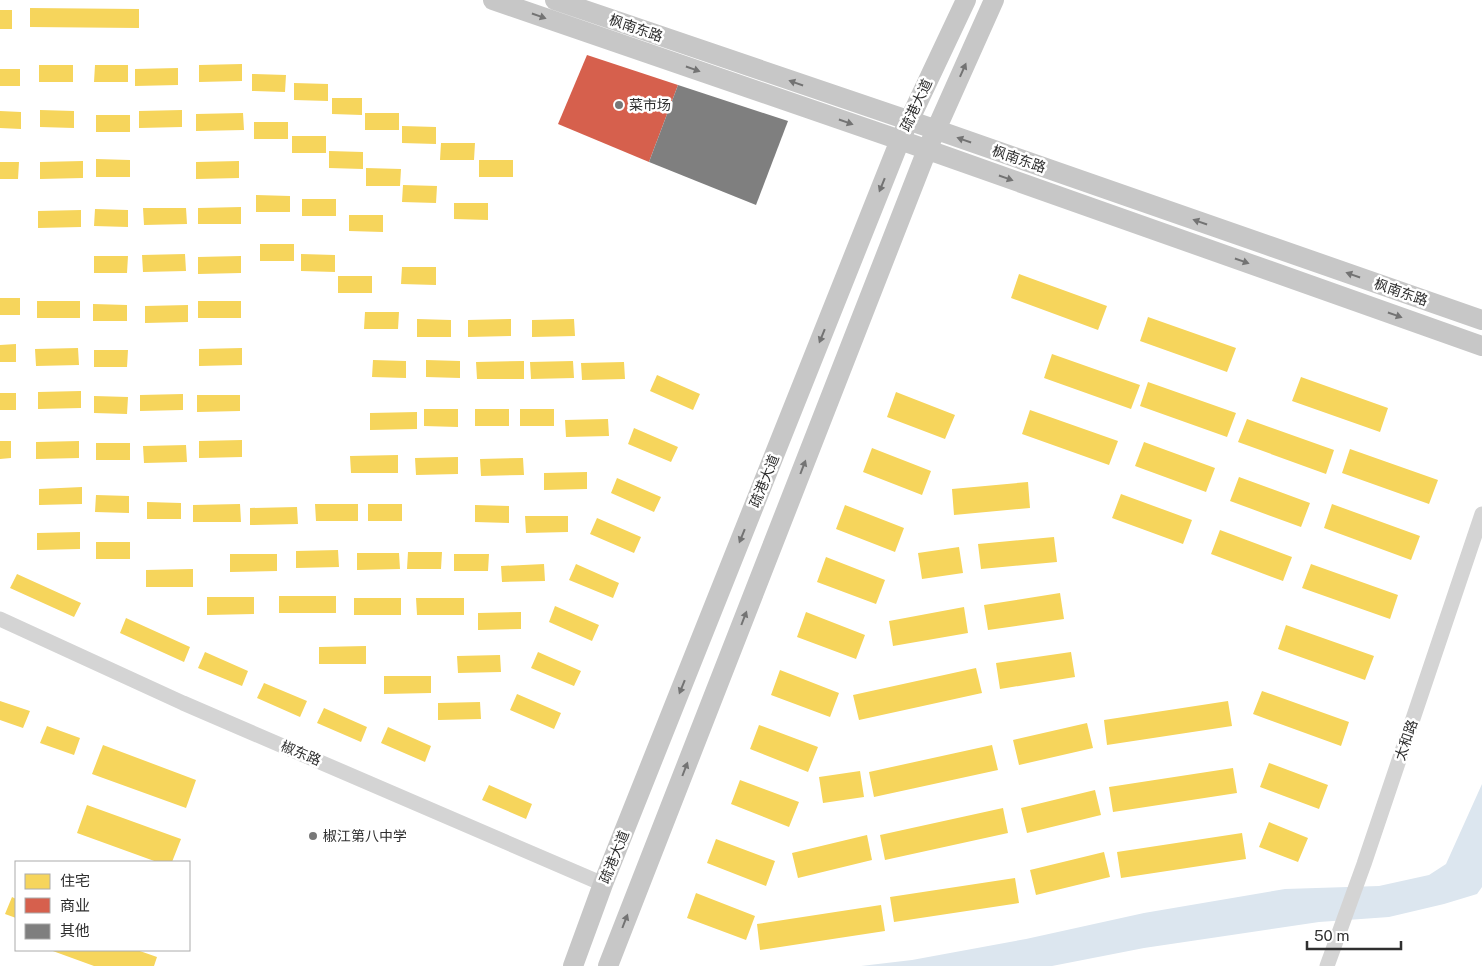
<svg xmlns="http://www.w3.org/2000/svg" width="1482" height="966" font-family="'Public Sans','Noto Sans SC',sans-serif">
  <style>
    .water { fill: #dce6ef }
    .homes { fill: #f6d55c }
    .shops { fill: #d6604d }
    .building { fill: #7f7f7f }
    .lines { fill: none; stroke-linecap: round; stroke-linejoin: round }
    .minor { stroke: #d4d4d4; stroke-width: 15 }
    .major { stroke: #c7c7c7; stroke-width: 20 }
    .oneway { fill: #737373 }
    .poi-dot { fill: #787878; stroke: #fff; stroke-width: 2 }
    .labels { text-anchor: middle; stroke-width: 5; stroke-linejoin: round; paint-order: stroke }
    .street-label { font-size: 14px; fill: #2f2f2f; stroke: #fff }
    .poi-label { font-size: 14px; fill: #2f2f2f; stroke: #fff; text-anchor: start }
  </style>
  <rect width="100%" height="100%" fill="#fff"/>
  <!-- water -->
  <path class="water" d="M1482,784V887L1477,894L1444,904L1389,917L1319,922L1144,948L1052,966H861L912,960L1026,939L1144,913L1285,889L1379,886L1429,875L1446,864Z"/>
  <!-- homes -->
  <path class="homes" d="M30,8L139,9V28L30,27Z
    M0,10H12V29H0Z
    M242,64V81L199,82V65Z
    M39,65H73V82H39Z
    M95,65H128V82H94Z
    M178,68V85L135,86V69Z
    M0,69H20V86H0Z
    M252,74L286,75L285,92L252,91Z
    M294,83L328,84V101L294,100Z
    M332,98H362V115L332,114Z
    M40,110L74,111V128L40,127Z
    M182,110V127L139,128V111Z
    M0,111L21,112V129L0,128Z
    M243,113L244,130L196,131V114Z
    M365,113H399V130H365Z
    M96,115H130V132H96Z
    M254,122H288V139H254Z
    M402,126L436,127V144L402,143Z
    M292,136H326V153H292Z
    M441,143H475L474,160H440Z
    M329,151L363,152V169L329,168Z
    M96,159L130,160V177H96Z
    M479,160H513V177H479Z
    M83,161V178L40,179V162Z
    M239,161V178L196,179V162Z
    M0,162H19L18,179H0Z
    M366,168L401,169L400,186H366Z
    M403,185L437,186L436,203L402,202Z
    M256,195L290,196V212H256Z
    M302,199H336V216H302Z
    M454,203H488V220L454,219Z
    M241,207V224H198V208Z
    M143,208H186L187,224L144,225Z
    M95,209L128,210V227L94,226Z
    M81,210V227L38,228V211Z
    M349,215H383V232L349,231Z
    M260,244H294V261H260Z
    M185,254L186,271L143,272L142,255Z
    M301,254L335,255V272L301,271Z
    M94,256H128L127,273H94Z
    M241,256V273L198,274V257Z
    M402,267H436V285L401,284Z
    M1019,274L1107,306L1098,330L1011,298Z
    M338,276H372V293H338Z
    M0,298H20V315H0Z
    M37,301H80V318H37Z
    M198,301H241V318H198Z
    M93,304L127,305V321H93Z
    M188,305V322L145,323V306Z
    M365,312H399L398,329H364Z
    M1148,317L1236,348L1227,372L1140,341Z
    M417,319L451,320V337H417Z
    M511,319V336L468,337V320Z
    M574,319L575,336L532,337V320Z
    M16,344V362H0V345Z
    M78,348L79,365L36,366L35,349Z
    M242,348V365L199,366V349Z
    M94,350H128L127,367H94Z
    M1052,354L1140,385L1131,409L1044,378Z
    M373,360L406,361V378L372,377Z
    M426,360L460,361V378L426,377Z
    M524,361V379H477L476,362Z
    M573,361L574,378L531,379L530,362Z
    M624,362L625,379L582,380L581,363Z
    M657,375L700,394L693,410L650,391Z
    M1301,377L1388,408L1380,432L1292,401Z
    M1148,382L1236,413L1227,437L1140,406Z
    M81,391V408L38,409V392Z
    M896,392L955,415L945,439L887,417Z
    M0,393H16V410H0Z
    M183,394V410L140,411V395Z
    M197,395H240V411L197,412Z
    M94,396L128,397L127,414L94,413Z
    M424,409H458V427L424,426Z
    M475,409H509V426H475Z
    M520,409H554V426H520Z
    M1030,410L1118,441L1109,465L1022,434Z
    M417,412V429L370,430V413Z
    M608,419L609,436L566,437L565,420Z
    M1247,419L1334,450L1326,474L1238,442Z
    M634,428L678,447L671,462L628,444Z
    M242,440V457L199,458V441Z
    M0,441H11V458L0,459Z
    M79,441V458L36,459V442Z
    M1144,442L1215,468L1206,492L1135,466Z
    M96,443H130V460H96Z
    M186,445L187,462L144,463L143,446Z
    M872,448L931,471L922,495L863,472Z
    M1350,449L1438,480L1429,504L1342,473Z
    M398,455V473H351L350,456Z
    M458,457V474L416,475L415,458Z
    M523,458L524,475L481,476L480,459Z
    M587,472V489L544,490V473Z
    M1239,477L1310,503L1301,527L1230,501Z
    M617,478L661,497L654,512L611,493Z
    M1028,482L1030,508L954,515L952,489Z
    M82,487V504L39,505V489Z
    M1121,494L1192,520L1183,544L1112,518Z
    M96,495L129,496V513L95,512Z
    M147,502L181,503V519H147Z
    M240,504L241,522H193V505Z
    M315,504H358V521H316Z
    M368,504H402V521H368Z
    M1332,504L1420,536L1411,560L1324,528Z
    M475,505L509,506V523L475,522Z
    M845,505L904,528L895,552L836,529Z
    M297,507L298,524L250,525V508Z
    M525,516H568V532L526,533Z
    M597,518L641,537L634,553L590,534Z
    M1220,530L1292,557L1283,581L1211,554Z
    M80,532V549L37,550V533Z
    M1054,537L1057,562L981,569L978,544Z
    M96,542H130V559H96Z
    M959,547L963,573L922,579L918,553Z
    M338,550L339,567L296,568V551Z
    M408,552H442L441,569H407Z
    M357,553H399L400,569L357,570Z
    M230,554H277V571L230,572Z
    M454,554H489L488,571H454Z
    M826,557L885,580L876,604L817,582Z
    M544,564L545,581L502,582L501,566Z
    M576,564L619,583L613,598L569,580Z
    M1311,564L1398,595L1390,619L1302,588Z
    M193,569V587H146V570Z
    M17,574L81,603L74,617L10,588Z
    M1060,593L1064,619L988,630L984,605Z
    M279,596H336V613H279Z
    M207,597H254V614L207,615Z
    M354,598H401V615H354Z
    M416,598H464V615H417Z
    M555,606L599,625L592,641L549,622Z
    M964,607L968,633L893,646L889,621Z
    M521,612V629L478,630V613Z
    M806,612L865,635L856,659L797,637Z
    M126,618L190,647L184,662L120,633Z
    M1286,625L1374,656L1365,680L1278,649Z
    M366,646V664H319V647Z
    M205,652L248,671L242,686L198,668Z
    M538,652L581,671L574,686L531,668Z
    M1071,652L1075,677L1000,689L996,663Z
    M500,655L501,672L458,673L457,656Z
    M976,668L982,693L859,720L853,695Z
    M780,670L839,693L830,717L771,695Z
    M384,676H431V693L384,694Z
    M264,683L307,701L300,717L257,698Z
    M1262,691L1349,722L1341,746L1253,714Z
    M517,694L561,713L554,729L510,710Z
    M0,701L30,711L23,728L0,720Z
    M1228,701L1232,726L1107,745L1104,720Z
    M480,702L481,719L438,720V703Z
    M324,708L367,727L361,742L317,723Z
    M1087,723L1093,748L1019,765L1013,740Z
    M759,725L818,747L808,772L750,749Z
    M47,726L80,738L74,755L40,743Z
    M388,727L431,746L425,762L381,743Z
    M103,745L196,780L186,808L92,774Z
    M992,745L998,770L874,797L869,772Z
    M1269,763L1328,785L1319,809L1260,787Z
    M1233,768L1237,793L1113,812L1109,787Z
    M860,771L864,797L823,803L819,777Z
    M740,780L799,802L789,827L731,804Z
    M489,785L532,804L526,819L482,800Z
    M1095,790L1101,815L1027,833L1021,808Z
    M87,805L181,839L172,862H157L77,833Z
    M1003,808L1008,833L885,860L880,835Z
    M1269,822L1308,838L1298,862L1259,847Z
    M1242,833L1246,859L1121,878L1117,852Z
    M867,835L872,860L798,878L792,853Z
    M716,839L775,861L766,886L707,863Z
    M1104,852L1110,877L1036,895L1030,870Z
    M1015,878L1019,903L894,922L890,897Z
    M696,893L755,916L746,940L687,918Z
    M12,897L16,899V918L5,914Z
    M881,905L885,931L760,950L757,924Z
    M50,950H137L157,957L154,966H94Z"/>
  <!-- shops -->
  <path class="shops" d="M587,55L678,85L649,162L558,124Z"/>
  <!-- building -->
  <path class="building" d="M678,85L788,121L756,205L649,162Z"/>
  <g class="lines">
    <!-- minor -->
    <path class="minor" d="M0,619L183,703L603,884
      M1327,966L1364,864L1482,514"/>
    <!-- major -->
    <path class="major" d="M493,0L900,140L1482,346
      M555,0L937,130L1482,320
      M573,966L603,884L900,140L966,0
      M608,966L927,150L994,0"/>
  </g>
  <!-- one-way arrows -->
  <defs><path id="oneway-solid" d="M-6-.8H1V-3.2L6.5 0L1 3.2V.8H-6Z" transform="scale(1.25)"/></defs>
  <g class="oneway">
    <use href="#oneway-solid" transform="translate(539 16) rotate(19)"/>
    <use href="#oneway-solid" transform="translate(693 69) rotate(19)"/>
    <use href="#oneway-solid" transform="translate(963 70) rotate(-66)"/>
    <use href="#oneway-solid" transform="translate(796 83) rotate(-161)"/>
    <use href="#oneway-solid" transform="translate(846 122) rotate(19)"/>
    <use href="#oneway-solid" transform="translate(964 140) rotate(-161)"/>
    <use href="#oneway-solid" transform="translate(1006 178) rotate(19)"/>
    <use href="#oneway-solid" transform="translate(882 185) rotate(112)"/>
    <use href="#oneway-solid" transform="translate(1200 222) rotate(-161)"/>
    <use href="#oneway-solid" transform="translate(1242 261) rotate(19)"/>
    <use href="#oneway-solid" transform="translate(1353 275) rotate(-161)"/>
    <use href="#oneway-solid" transform="translate(1395 315) rotate(19)"/>
    <use href="#oneway-solid" transform="translate(822 336) rotate(112)"/>
    <use href="#oneway-solid" transform="translate(803 467) rotate(-69)"/>
    <use href="#oneway-solid" transform="translate(742 536) rotate(112)"/>
    <use href="#oneway-solid" transform="translate(744 618) rotate(-69)"/>
    <use href="#oneway-solid" transform="translate(682 687) rotate(112)"/>
    <use href="#oneway-solid" transform="translate(685 769) rotate(-69)"/>
    <use href="#oneway-solid" transform="translate(625 921) rotate(-69)"/>
  </g>
  <!-- markers -->
  <g class="poi-dot">
    <circle cx="619" cy="105" r="5"/>
    <circle cx="313" cy="836" r="5"/>
  </g>
  <g class="labels">
    <!-- street labels -->
    <g class="street-label">
      <text transform="translate(636 28) rotate(19)" y="5">枫南东路</text>
      <text transform="translate(916 105) rotate(-65)" y="5">疏港大道</text>
      <text transform="translate(1019 159) rotate(19)" y="5">枫南东路</text>
      <text transform="translate(1401 292) rotate(19)" y="5">枫南东路</text>
      <text transform="translate(764 481) rotate(-68)" y="5">疏港大道</text>
      <text transform="translate(1406 740) rotate(-71)" y="5">太和路</text>
      <text transform="translate(301 753) rotate(23)" y="5">椒东路</text>
      <text transform="translate(614 857) rotate(-68)" y="5">疏港大道</text>
    </g>
    <!-- poi labels -->
    <g class="poi-label">
      <text x="629" y="110">菜市场</text>
      <text x="323" y="841">椒江第八中学</text>
    </g>
  </g>
  <!-- legend -->
  <rect x="15" y="861" width="175" height="90" fill="#ffffff" stroke="#acacac"/>
  <rect x="25" y="874" width="25" height="15" fill="#f6d55c" stroke="#acacac"/>
  <text x="60" y="886" font-size="15" fill="#2f2f2f">住宅</text>
  <rect x="25" y="898" width="25" height="15" fill="#d6604d" stroke="#acacac"/>
  <text x="60" y="911" font-size="15" fill="#2f2f2f">商业</text>
  <rect x="25" y="924" width="25" height="15" fill="#7f7f7f" stroke="#acacac"/>
  <text x="60" y="936" font-size="15" fill="#2f2f2f">其他</text>
  <!-- scale -->
  <path d="M1307 941v8h94v-8" fill="none" stroke="#2f2f2f" stroke-width="2.5"/>
  <text x="1314" y="941" font-size="15" fill="#2f2f2f" stroke="#ffffff" stroke-width="4" paint-order="stroke">50 m</text>
</svg>
